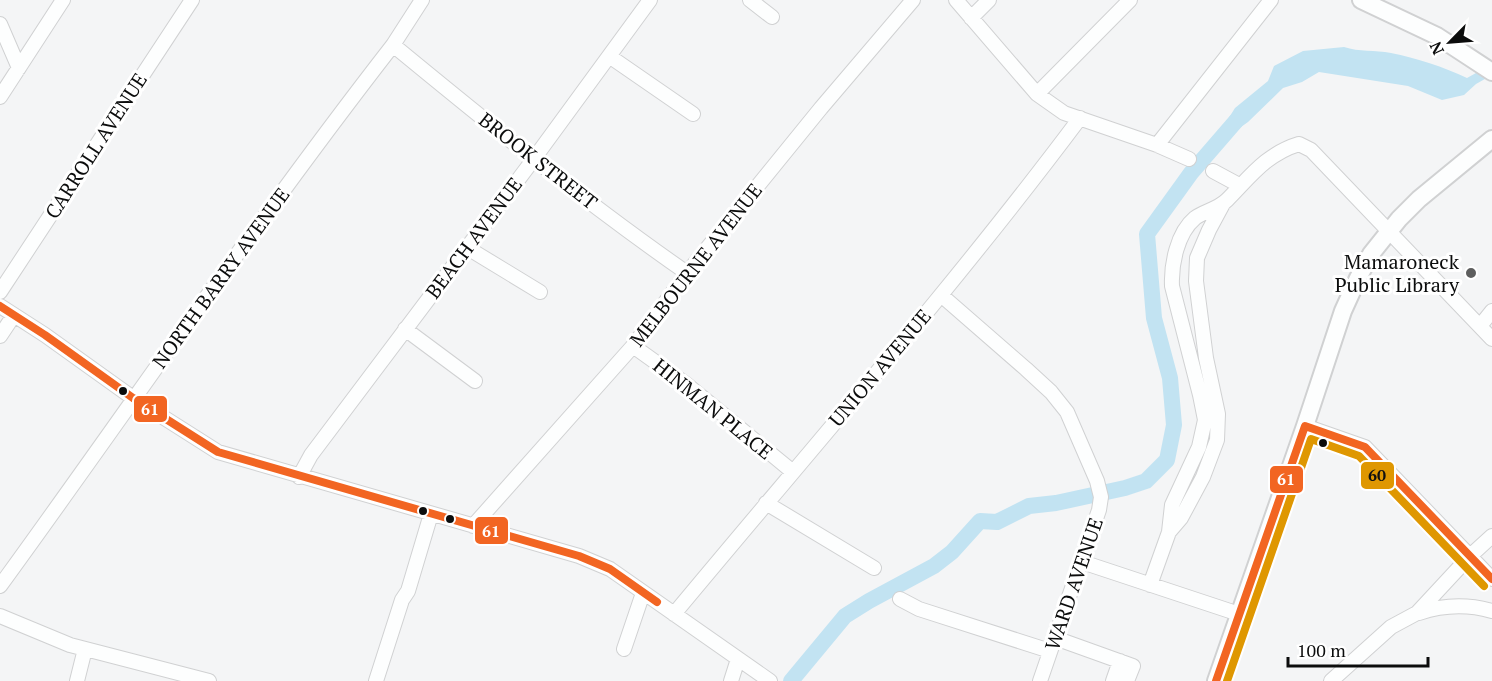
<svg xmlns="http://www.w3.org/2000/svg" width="1492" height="681" font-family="'PT Serif',serif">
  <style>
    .water { fill: #c2e3f2 }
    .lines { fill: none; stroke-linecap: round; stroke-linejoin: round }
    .river { stroke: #c2e3f2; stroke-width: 16 }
    .minor-casing { stroke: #d0d1d2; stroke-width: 16 }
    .major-casing { stroke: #d0d1d2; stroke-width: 20 }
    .minor { stroke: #fdfefe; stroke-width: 14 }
    .major { stroke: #fdfefe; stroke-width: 16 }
    .bus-1-casing { stroke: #fff; stroke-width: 12 }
    .bus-2-casing { stroke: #fff; stroke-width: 12 }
    .bus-1 { stroke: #f26522; stroke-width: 8 }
    .bus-2 { stroke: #df9701; stroke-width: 8 }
    .poi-dot { fill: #5d5e5e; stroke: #fff; stroke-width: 2 }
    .bus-dot { fill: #0b0c0c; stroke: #fff; stroke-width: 2 }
    .labels { text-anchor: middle; stroke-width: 6; stroke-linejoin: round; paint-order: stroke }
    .street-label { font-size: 20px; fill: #0b0c0c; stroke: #fff }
    .poi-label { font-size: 20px; fill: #0b0c0c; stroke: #fff; text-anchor: end }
    .line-badge { stroke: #fff; stroke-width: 2 }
    .badge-label { font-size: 16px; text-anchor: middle; font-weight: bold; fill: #fff }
    .pale-badge-label { font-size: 16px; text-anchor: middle; font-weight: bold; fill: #111 }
  </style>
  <rect width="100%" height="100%" fill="#f4f5f6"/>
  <!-- water -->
  <path class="water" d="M1344,47C1359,52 1375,50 1391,53C1416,58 1444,67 1467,78L1492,64V75L1476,84L1464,95L1442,100L1408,86L1319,72L1302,82L1283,88L1248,122L1227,137L1218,135L1235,108L1268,81L1274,66L1303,51Z"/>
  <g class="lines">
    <!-- river -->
    <path class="river" d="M791,681L845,616L869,601L934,566L952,552L980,521L997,522L1029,506L1056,503L1125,488L1146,481L1167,460L1174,425L1170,378L1154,318L1147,234L1191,173L1236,121"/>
    <!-- minor casing -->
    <g class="minor-casing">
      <path id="minor" d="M750,0L772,17
        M956,0L1037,94L1064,113L1157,145L1189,159
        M971,18L989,0
        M0,24L19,68
        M393,45C489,124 585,202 687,273
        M609,56L693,114
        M1037,94L1130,0
        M0,97L63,0
        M1157,145L1271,0
        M1213,171L1239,185
        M466,247L540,292
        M0,292L192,0
        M941,295L1026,369L1051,392L1067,412L1097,481L1101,497L1099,510L1040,681
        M0,306L45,335L133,398L218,452L579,556L610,569L770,681
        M1480,326L1492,311
        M405,329L475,381
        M0,336L14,315
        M633,346L686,384L793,472
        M1305,426L1365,447L1492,579
        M299,477L311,455L533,160L650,0
        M766,503L874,568
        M473,526L633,346L687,273L821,108L913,0
        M1169,532L1181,518L1203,477L1217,440L1218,414L1206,358L1196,281L1197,258L1209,230L1223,204
        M1082,562L1239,614
        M1150,585L1169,532L1172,505L1199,447L1205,420L1200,395L1172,286C1171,265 1177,233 1195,218C1205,211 1218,209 1227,200C1250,177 1266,154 1299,144L1311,150L1492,339
        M0,586C131,406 256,221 393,45L422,0
        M900,599L919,609L1050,651
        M1419,613C1443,605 1467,604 1492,611
        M674,614C811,449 952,289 1080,118
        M0,616L70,645L209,681
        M1055,638L1133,666L1127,681
        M624,649L643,593
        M77,681L85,649
        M376,681L402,600L408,591L431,514
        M731,681L738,659
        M1113,681L1120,661
        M1331,681L1391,627L1417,613L1469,557L1492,536"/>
    </g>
    <!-- major casing -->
    <g class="major-casing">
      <path id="major" d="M1361,0L1437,36L1492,72
        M1216,681L1305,426L1343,311L1358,278L1371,254L1399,219L1419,199L1492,139"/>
    </g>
    <!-- minor -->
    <use href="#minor" class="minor"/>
    <!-- major -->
    <use href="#major" class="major"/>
    <!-- bus-1 casing -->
    <g class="bus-1-casing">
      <path id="bus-1" d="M0,306L45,335L133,398L218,452L579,556L610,569L657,602
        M1216,681L1305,426L1365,447L1492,579"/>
    </g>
    <!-- bus-2 casing -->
    <g class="bus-2-casing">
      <path id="bus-2" d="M1227,681L1311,439L1359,456L1484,586"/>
    </g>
    <!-- bus-1 -->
    <use href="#bus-1" class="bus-1"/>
    <!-- bus-2 -->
    <use href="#bus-2" class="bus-2"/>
  </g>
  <!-- markers -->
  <circle class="poi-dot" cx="1471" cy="273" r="6"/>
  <g class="bus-dot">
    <circle cx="123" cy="391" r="5"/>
    <circle cx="1323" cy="443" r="5"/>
    <circle cx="423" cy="511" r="5"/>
    <circle cx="450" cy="519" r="5"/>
  </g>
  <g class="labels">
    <!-- street labels -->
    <g class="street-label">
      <text transform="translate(96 146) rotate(-57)" y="7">CARROLL AVENUE</text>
      <text transform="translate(538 161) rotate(38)" y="7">BROOK STREET</text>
      <text transform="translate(474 238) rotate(-53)" y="7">BEACH AVENUE</text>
      <text transform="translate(696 265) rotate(-52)" y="7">MELBOURNE AVENUE</text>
      <text transform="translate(221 278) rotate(-54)" y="7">NORTH BARRY AVENUE</text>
      <text transform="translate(880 368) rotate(-50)" y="7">UNION AVENUE</text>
      <text transform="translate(713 409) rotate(39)" y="7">HINMAN PLACE</text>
      <text transform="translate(1074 584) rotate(-71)" y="7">WARD AVENUE</text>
    </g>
    <!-- poi labels -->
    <g class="poi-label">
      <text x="1459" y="269">Mamaroneck<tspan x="1459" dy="23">Public Library</tspan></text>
    </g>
  </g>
  <g class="line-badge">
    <rect x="133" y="395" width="35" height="28" rx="6" fill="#f26522"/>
    <rect x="1360" y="461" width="35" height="29" rx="6" fill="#df9701"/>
    <rect x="1269" y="465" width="35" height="29" rx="6" fill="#f26522"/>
    <rect x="474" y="516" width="35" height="29" rx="6" fill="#f26522"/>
  </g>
  <g class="badge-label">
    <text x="150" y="415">61</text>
    <text x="1286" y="485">61</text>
    <text x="491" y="537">61</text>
  </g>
  <g class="pale-badge-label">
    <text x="1377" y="481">60</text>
  </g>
  <!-- north arrow -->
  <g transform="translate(1450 42) rotate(245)" stroke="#ffffff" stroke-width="4.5" paint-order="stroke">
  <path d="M0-4.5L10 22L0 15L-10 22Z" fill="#0b0c0c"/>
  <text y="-9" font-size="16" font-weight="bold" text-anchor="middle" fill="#0b0c0c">N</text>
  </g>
  <!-- scale -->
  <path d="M1288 657v9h140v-9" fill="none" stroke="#0b0c0c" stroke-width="3"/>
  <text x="1297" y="657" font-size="18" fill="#0b0c0c" stroke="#ffffff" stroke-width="4.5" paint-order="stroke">100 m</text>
</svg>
